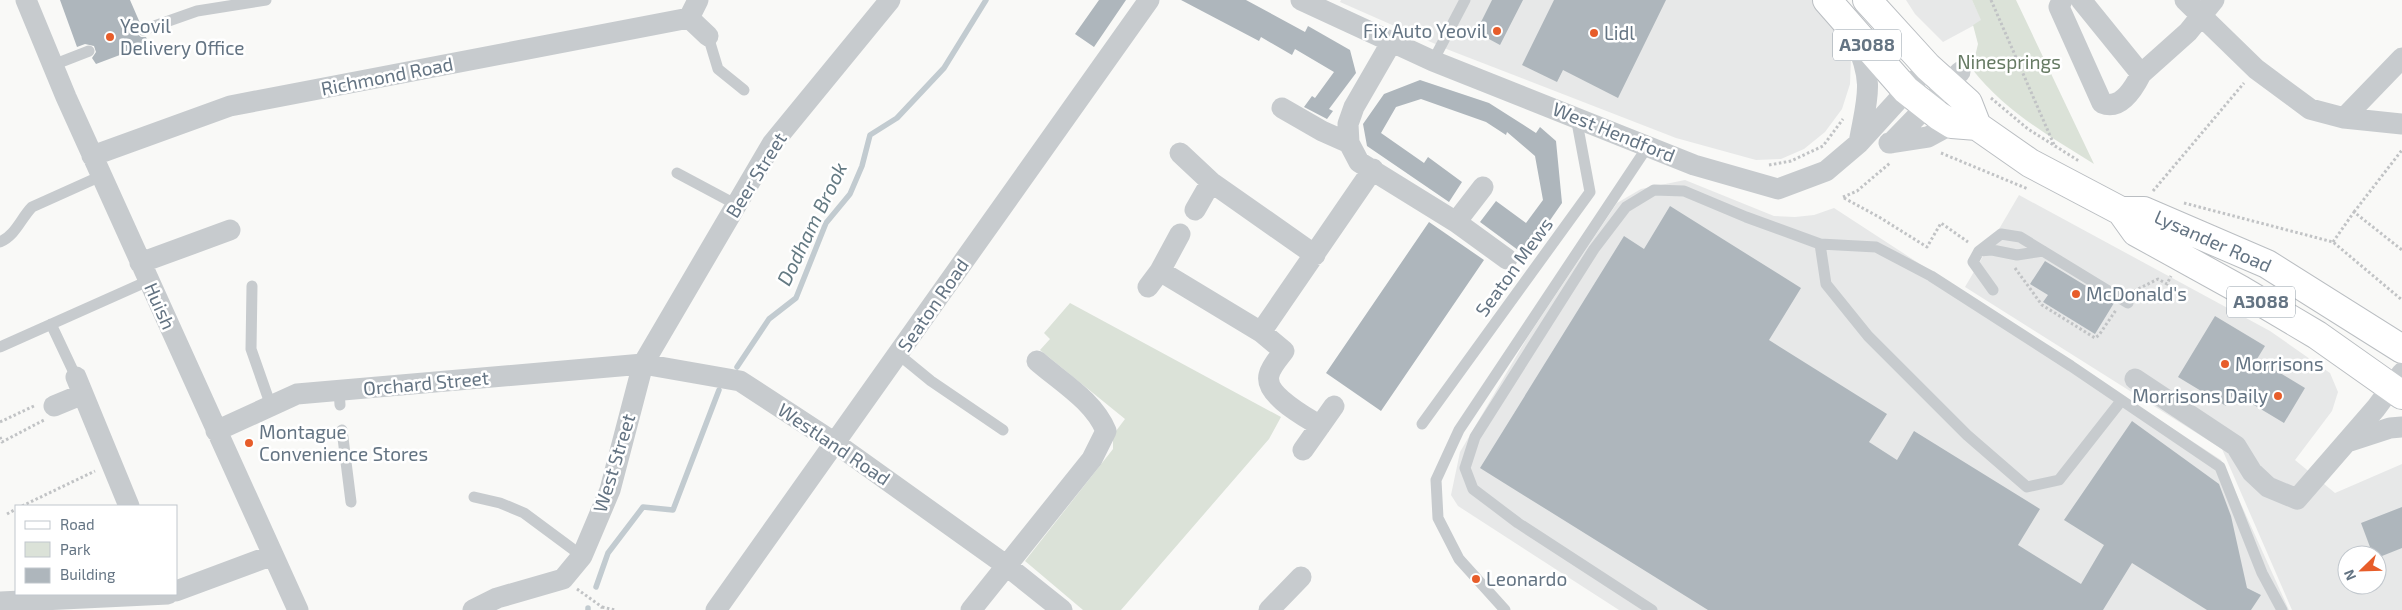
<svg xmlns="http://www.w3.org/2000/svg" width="2402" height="610" font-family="'Exo 2',sans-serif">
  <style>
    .built { fill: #e7e8e8; fill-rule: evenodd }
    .green { fill: #dbe2d8 }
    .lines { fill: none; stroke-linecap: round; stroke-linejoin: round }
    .stream { stroke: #c2cbd0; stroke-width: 5.5 }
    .building { fill: #aeb6bc }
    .primary-casing { stroke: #babec2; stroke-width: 30 }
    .path { stroke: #c1c3c5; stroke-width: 3; stroke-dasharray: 2.5 2.5; stroke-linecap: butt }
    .service { stroke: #c7cbce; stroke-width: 11 }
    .minor { stroke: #c7cbce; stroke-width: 21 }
    .primary { stroke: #fff; stroke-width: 28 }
    .poi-dot { fill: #e75d2a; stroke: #fff; stroke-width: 2 }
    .labels { text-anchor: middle; stroke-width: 5; stroke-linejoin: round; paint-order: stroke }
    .shield { fill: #fff; stroke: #929ea8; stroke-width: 1 }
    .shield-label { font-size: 18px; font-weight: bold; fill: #647483 }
    .poi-label { font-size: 19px; fill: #647483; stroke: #fff; text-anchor: start }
    .park-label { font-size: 19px; fill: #667a63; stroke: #fff }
    .street-label { font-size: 19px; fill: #647483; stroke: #fff }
    .water-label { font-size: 20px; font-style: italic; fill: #647a83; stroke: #fff }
  </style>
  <rect width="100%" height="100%" fill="#f9f9f7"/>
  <!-- built -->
  <path class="built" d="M1341,0H1814L1839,30L1851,58L1850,84L1842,109L1825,132L1804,149L1781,159L1756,160L1676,138L1449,50L1340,2Z
    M1906,0H1972L1982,21L1943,42L1915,14Z
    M1685,180L1774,216L1795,217L1814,215L1834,208L2221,460L2289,610H1619L1458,506L1451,495L1460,452L1527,338L1617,203L1641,189Z
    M2019,195L2270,331L2330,373L2338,392L2332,411L2295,460L2335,493L2402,464V610H2292L2222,449L1965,287ZM2347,555H2377V585H2347Z"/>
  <!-- green -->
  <path class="green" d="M1972,0H2016L2094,164C2049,136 2006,112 1972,69L1978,44L1973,25L1981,20Z
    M1070,303L1281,417L1269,439L1121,610H1083L1025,561L1113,449V435L1125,419L1040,350L1050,339L1044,333Z"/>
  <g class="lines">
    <!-- stream -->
    <path class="stream" d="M737,367L769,319L796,298L826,223L850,194L862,166L870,135L897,118L944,68L986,0
      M596,587L608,553L643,507L673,510L719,390
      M588,610V608"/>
  </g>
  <!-- building -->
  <path class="building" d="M60,0H130L140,23L136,28V33L141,37H146L149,44L96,64L92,58L96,52L94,46L85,44L77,47Z
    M1099,0H1126L1094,47L1075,34Z
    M1181,0H1246L1305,32L1308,26L1350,50L1356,73L1329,109L1333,111L1327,119L1304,107L1312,96L1315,98L1334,72L1295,49L1292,55L1261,37L1259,41Z
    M1492,0H1523L1500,45L1476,32Z
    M1554,0H1666L1618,98L1563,70L1557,82L1522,65Z
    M1420,80L1489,103L1536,133L1540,127L1556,141L1562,203L1530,249L1518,250L1480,222L1496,201L1526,223L1543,200L1535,156L1507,132L1506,135L1486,122L1421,99L1396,107L1381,133L1424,163L1428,157L1462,182L1449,202L1367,146L1363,124L1384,94Z
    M1670,206L1801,288L1769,340L1887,414L1869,442L1897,460L1914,431L2040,509L2018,545L2081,584L2104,545L2064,520L2132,421L2219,484L2231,516L2247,588L2261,595L2251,610H2207L2132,563L2103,610H1708L1480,468L1624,236L1644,249Z
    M1429,222L1484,260L1381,411L1326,373Z
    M2045,261L2114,303L2095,334L2043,302L2048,295L2030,284Z
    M2215,316L2265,346L2257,359L2305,388L2284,423L2234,393L2226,406L2178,377Z
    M2402,507V548L2377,558V555H2373L2361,523Z"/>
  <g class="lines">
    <!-- primary casing -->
    <g class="primary-casing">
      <path id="primary" d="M1827,0L1906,90L1939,116L1952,124L1977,126L2030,163L2121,211L2136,232L2241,290L2317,335L2402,395
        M1867,0L1928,67L1968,103L1977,126
        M2121,211H2144L2267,264L2402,349"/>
    </g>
    <!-- path -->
    <path class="path" d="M1991,0L2055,147
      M1991,98L2028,129L2079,161
      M1941,153L2028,189
      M1769,165L1791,161L1823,146L1843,119
      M2153,191L2244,83
      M1843,197L1857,191L1890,163
      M1844,198L1879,217L1927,247L1941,223L1968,242
      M2184,203L2333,242L2402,300
      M2354,212L2402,150
      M2333,242L2354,212L2402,250
      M2015,268L2042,305L2095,338L2099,335L2116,310
      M2134,291L2158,279L2167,284L2171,276
      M0,422L36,405
      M0,437L2,442L44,420
      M22,506L95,471
      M7,514L16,509
      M577,589L602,607V610
      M602,607L615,610"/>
    <!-- service -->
    <path class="service" d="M143,30L197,11L266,0
      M708,36L718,69L744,90
      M1433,61L1465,0
      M53,65L89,51
      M677,173L737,205
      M0,242C16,235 21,218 32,207L101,176
      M1820,244L1826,284L1868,336L1967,435L2027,487L2059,480L2121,401
      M1979,251L1992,250L2017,255L2043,251
      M252,286L251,349L271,406
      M1993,290L1973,262L1979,251L2001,234L2020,237L2128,303
      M51,324L76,377
      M0,347L148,281
      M898,354L931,381L1003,430
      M339,390L340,405
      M1422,424L1590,192L1576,117
      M342,430L351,502
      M474,497L500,503L524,513L582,556
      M1505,610L1459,559L1438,518L1436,480L1459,430L1648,146
      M1652,610L1518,523L1473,489L1465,468L1475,437L1594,249L1626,207L1654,190L1684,191L1746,217L1820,244L1876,247L1931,276L2071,366L2220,467L2262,573L2282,610"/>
    <!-- minor -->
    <path class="minor" d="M26,0L66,97L298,610
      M1301,0L1433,61L1694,165L1778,189L1826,171L1859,143L1928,67
      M2062,0L2059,7L2102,103C2121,111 2134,88 2141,74
      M2081,0L2141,74L2188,32L2214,0
      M2185,0L2256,69L2310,109L2344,118L2402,124
      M689,18L708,36
      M689,18L698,0
      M1855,40C1875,83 1867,98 1859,143
      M1391,43L1354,107L1348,124L1349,143L1359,162L1456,222L1507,259
      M1282,108L1322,131L1349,143
      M2344,118L2402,58
      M1889,143L1928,137L1952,124
      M1891,143L1960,72
      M1180,153L1211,182L1315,255
      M92,156L230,106L689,18
      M1195,210L1211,182
      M1456,222L1483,187
      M140,263L230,230
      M1160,271L1261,332L1284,351C1279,358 1271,366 1269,375C1264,395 1306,417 1320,426
      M1148,287L1160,271L1180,234
      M1261,332L1373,169
      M76,377L129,506
      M2135,379L2236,446L2252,472L2268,487L2297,499L2376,408L2402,373
      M54,406L83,394
      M216,431L297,394L643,364L740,381L835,443L1007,566L1062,610
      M2347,442L2390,428L2402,427
      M1303,450L1334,406
      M176,591L273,555
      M0,602L168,594
      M473,610L497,598L563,579L582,556L610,490L643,364L772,144L890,0
      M716,610L1149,0
      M971,610L1092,459L1106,431C1094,401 1061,382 1037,361
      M1269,610L1301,577"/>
    <!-- primary -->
    <use href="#primary" class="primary"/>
  </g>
  <!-- markers -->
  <g class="poi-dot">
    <circle cx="1497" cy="31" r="5"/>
    <circle cx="1594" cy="33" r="5"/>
    <circle cx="110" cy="37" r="5"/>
    <circle cx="2076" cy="294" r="5"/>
    <circle cx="2225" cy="364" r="5"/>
    <circle cx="2278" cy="396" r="5"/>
    <circle cx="249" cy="443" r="5"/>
    <circle cx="1476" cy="579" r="5"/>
  </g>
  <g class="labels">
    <!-- shield labels -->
    <g class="shield">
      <rect x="1833" y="29.5" width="68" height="31" rx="4"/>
      <rect x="2227" y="286.5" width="68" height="31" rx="4"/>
    </g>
    <g class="shield-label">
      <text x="1867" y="51">A3088</text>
      <text x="2261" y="308">A3088</text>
    </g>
    <!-- poi labels -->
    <g class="poi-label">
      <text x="120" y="33">Yeovil<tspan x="120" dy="22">Delivery Office</tspan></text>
      <text x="1487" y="38" text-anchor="end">Fix Auto Yeovil</text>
      <text x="1604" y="40">Lidl</text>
      <text x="2086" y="301">McDonald's</text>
      <text x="2235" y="371">Morrisons</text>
      <text x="2268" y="403" text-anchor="end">Morrisons Daily</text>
      <text x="259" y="439">Montague<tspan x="259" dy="22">Convenience Stores</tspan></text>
      <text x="1486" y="586">Leonardo</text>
    </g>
    <!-- park labels -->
    <g class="park-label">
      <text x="2009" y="69">Ninesprings</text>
    </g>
    <!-- street labels -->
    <g class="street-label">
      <text transform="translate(387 76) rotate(-11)" y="7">Richmond Road</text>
      <text transform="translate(1614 132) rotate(22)" y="7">West Hendford</text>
      <text transform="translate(756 175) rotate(-58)" y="7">Beer Street</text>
      <text transform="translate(2213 241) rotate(24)" y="7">Lysander Road</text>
      <text transform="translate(1514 267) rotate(-54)" y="7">Seaton Mews</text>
      <text transform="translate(933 305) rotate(-55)" y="7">Seaton Road</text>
      <text transform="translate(160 306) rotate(66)" y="7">Huish</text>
      <text transform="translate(426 383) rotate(-5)" y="7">Orchard Street</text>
      <text transform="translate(834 444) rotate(34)" y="7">Westland Road</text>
      <text transform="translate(614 463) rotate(-73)" y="7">West Street</text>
    </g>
    <!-- water labels -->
    <g class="water-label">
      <text transform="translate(812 224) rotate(-64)" y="7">Dodham Brook</text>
    </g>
  </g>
  <!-- legend -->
  <rect x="15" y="505" width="162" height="90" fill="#ffffff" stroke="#c1c7cd"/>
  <rect x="25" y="521" width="25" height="8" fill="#ffffff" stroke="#c1c7cd"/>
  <text x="60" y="530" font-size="15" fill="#647483">Road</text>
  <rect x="25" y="542" width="25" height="15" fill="#dbe2d8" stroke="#c1c7cd"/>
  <text x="60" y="555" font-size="15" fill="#647483">Park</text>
  <rect x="25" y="568" width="25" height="15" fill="#aeb6bc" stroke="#c1c7cd"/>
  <text x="60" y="580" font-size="15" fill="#647483">Building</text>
  <!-- north arrow -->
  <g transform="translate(2362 570) rotate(247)"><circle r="24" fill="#ffffff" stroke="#c1c7cd"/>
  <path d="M0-4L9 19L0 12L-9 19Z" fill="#e75d2a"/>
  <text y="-8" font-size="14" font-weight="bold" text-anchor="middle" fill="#647483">N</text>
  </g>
</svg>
